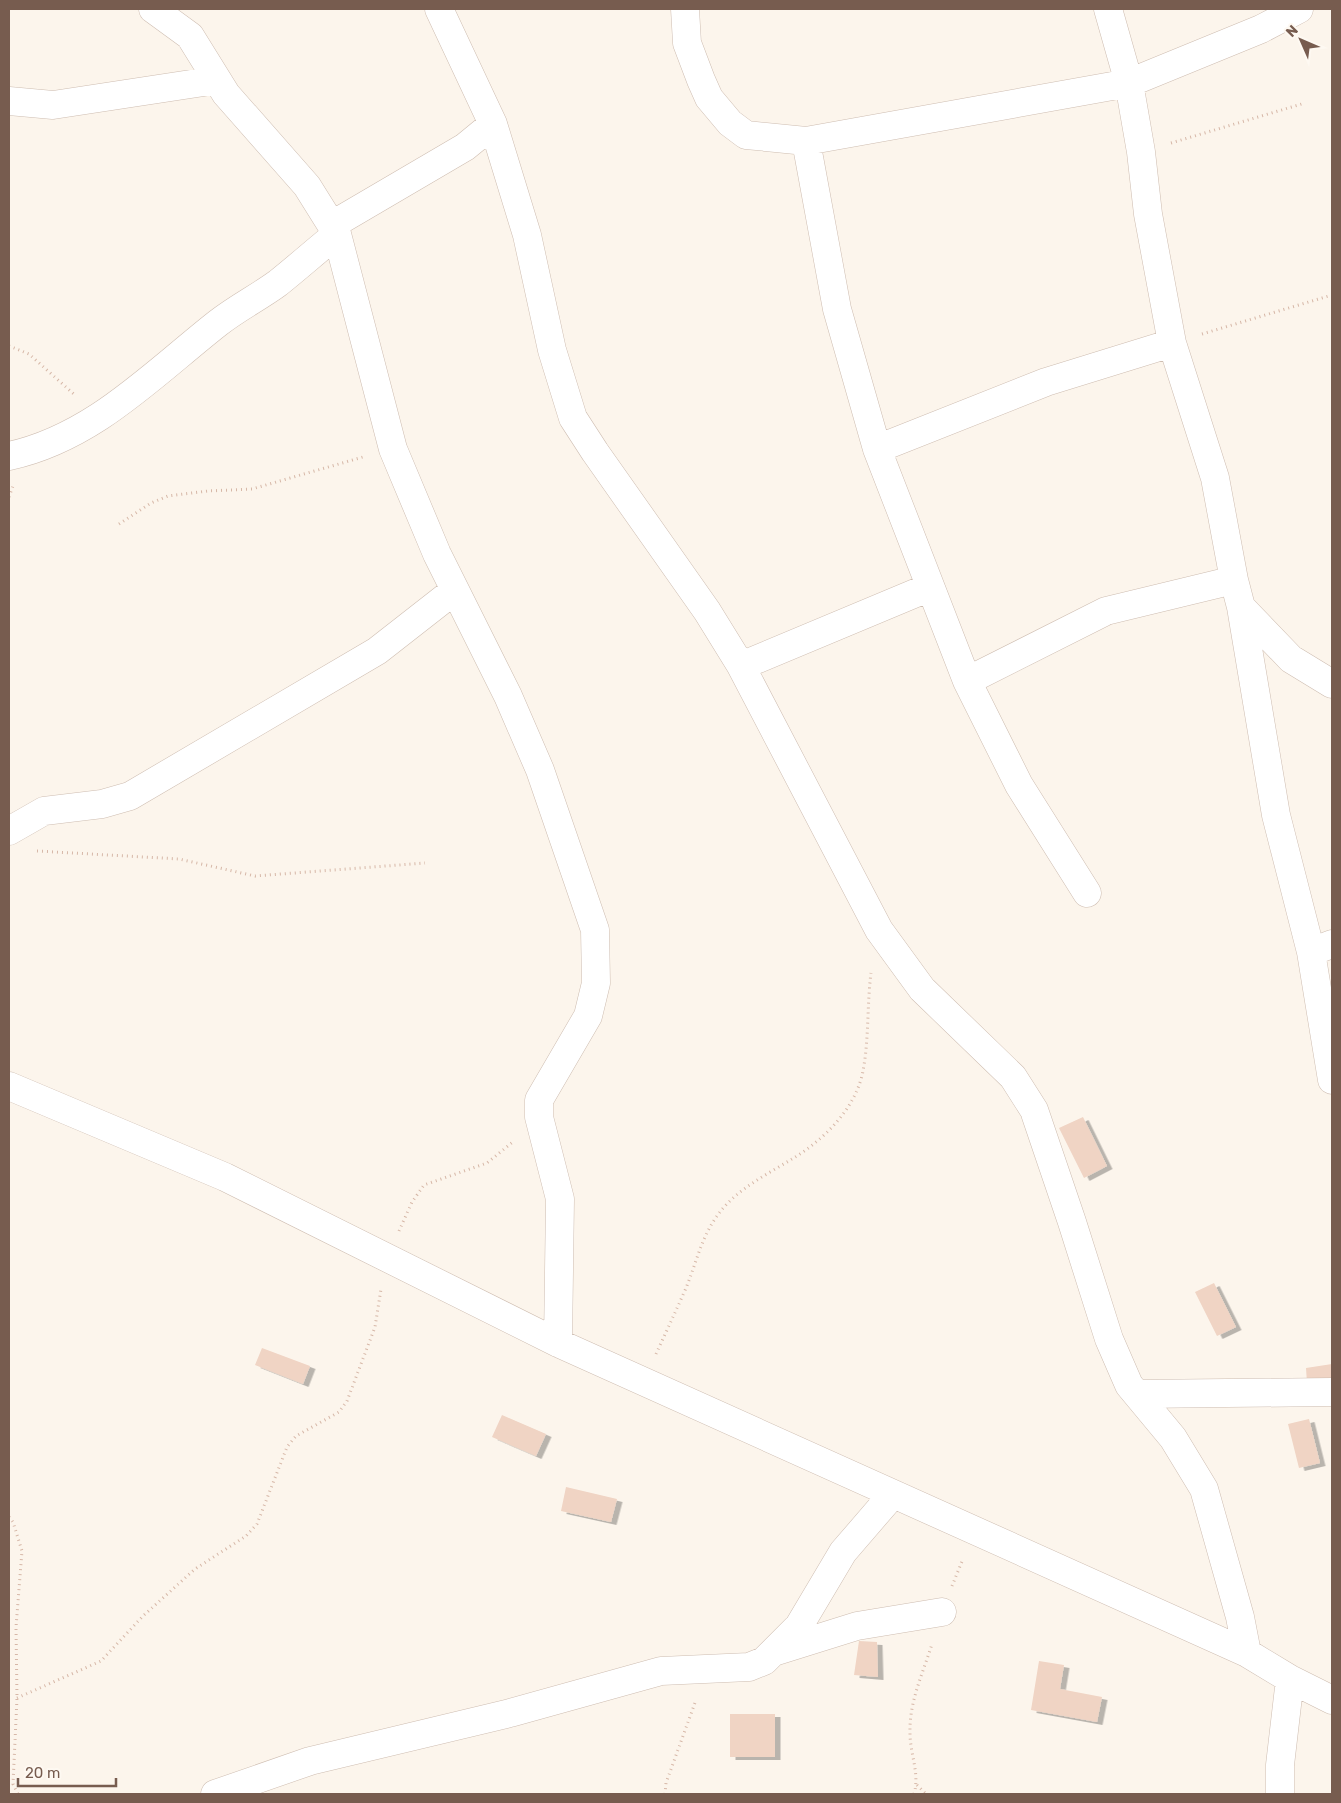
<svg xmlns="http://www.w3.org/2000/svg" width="1341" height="1803" font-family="Rubik,sans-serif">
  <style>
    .building { fill: #f0d4c4; filter: url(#shadow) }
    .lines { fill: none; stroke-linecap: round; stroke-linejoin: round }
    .minor-casing { stroke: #cebdb1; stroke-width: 29 }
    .path { stroke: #d6b7a7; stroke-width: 3; stroke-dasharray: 1 4; stroke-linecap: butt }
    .minor { stroke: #fff; stroke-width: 28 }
  </style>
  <defs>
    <filter id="shadow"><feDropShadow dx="5.5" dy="3" stdDeviation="0" flood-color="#0004"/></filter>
  </defs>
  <rect width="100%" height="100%" fill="#fcf5ec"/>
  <!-- building -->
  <path class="building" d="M1083,1117L1107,1166L1084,1178L1059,1128Z
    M1214,1283L1236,1327L1217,1336L1195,1292Z
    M262,1348L310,1366L303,1384L255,1365Z
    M1332,1364V1380L1307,1383L1306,1368Z
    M502,1415L546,1434L536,1456L492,1437Z
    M1309,1419L1320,1463L1299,1468L1288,1424Z
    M566,1487L617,1499L611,1522L561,1511Z
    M859,1641L877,1642L878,1677L854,1675Z
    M1039,1661L1064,1665L1060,1689L1102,1697L1097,1722L1031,1710Z
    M730,1714H775V1757H730Z"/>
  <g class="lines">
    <!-- minor casing -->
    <g class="minor-casing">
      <path id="minor" d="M153,9L190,36L226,94L307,186L337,234L393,449L437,554L508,696L540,770L595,930L596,983L588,1016L539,1100V1117L560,1199L558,1343
        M439,9L493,124L527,235L552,350L573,418L595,452L707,611L741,666L879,930L922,989L1013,1077L1034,1110L1072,1222L1109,1339L1129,1385L1173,1438L1204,1489L1240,1617L1247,1653
        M685,9L687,43L701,80L709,98L730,123L746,135L806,141L1129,83L1261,29L1299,9
        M1108,9L1129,83L1141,152L1148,214L1172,343L1215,478L1234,580L1241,607L1291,659L1332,684
        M9,101L53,105L217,80
        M806,141L837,309L877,449L967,681L1019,785L1087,893
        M332,225L465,147L493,124
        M877,449L1046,382L1172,343
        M9,456C93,438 153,374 218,323C237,308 259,297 278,283C298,267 317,250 337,234
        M1241,607L1276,815L1311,952L1332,1080
        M741,666L930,587
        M967,681L1106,611L1234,580
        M9,831L44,811L102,804L130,796L377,651L455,590
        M1311,952L1332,944
        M9,1086L225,1177L558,1343L1247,1653L1290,1679L1332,1700
        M1137,1394L1332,1392
        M777,1651L857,1626L942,1612
        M215,1794L310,1761L510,1713L661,1671L749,1667L764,1661L799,1626L843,1552L893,1494
        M1280,1794V1765L1290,1679"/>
    </g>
    <!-- path -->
    <path class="path" d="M1171,143L1305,103
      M1202,334L1332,295
      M9,346L29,354L76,396
      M9,497L13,486
      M119,524L151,503L168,496L208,491L252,489L363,457
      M37,851L179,859L255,876L425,863
      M399,1231L412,1202L424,1185L487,1163L514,1141
      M656,1354C666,1332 676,1311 686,1288C696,1264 701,1238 717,1216C735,1190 766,1175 792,1159C824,1140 856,1108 863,1071C869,1040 867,1004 871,973
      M9,1517L13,1522L22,1551L16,1627L17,1698L13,1784L18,1794
      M952,1586L963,1559
      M17,1698L101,1661L143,1616L195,1569L246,1536L257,1524L287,1447L296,1436L339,1412L347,1401L375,1327L381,1289
      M917,1785L926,1794
      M665,1794L666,1783L696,1700
      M914,1794C920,1774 910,1754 910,1733C909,1702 923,1673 932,1644"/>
    <!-- minor -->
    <use href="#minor" class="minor"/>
  </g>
  <!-- border -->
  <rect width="1341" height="1803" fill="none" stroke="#775c4f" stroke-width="20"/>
  <!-- north arrow -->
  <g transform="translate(1301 40) rotate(315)" stroke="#fef9f2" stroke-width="4" paint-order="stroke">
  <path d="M0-4L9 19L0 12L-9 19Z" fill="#775c4f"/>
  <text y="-8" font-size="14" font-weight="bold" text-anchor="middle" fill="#775c4f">N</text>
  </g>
  <!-- scale -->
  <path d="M18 1778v8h98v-8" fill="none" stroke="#775c4f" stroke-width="2.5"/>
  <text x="25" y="1778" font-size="15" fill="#775c4f" stroke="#fef9f2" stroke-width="4" paint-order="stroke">20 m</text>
</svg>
